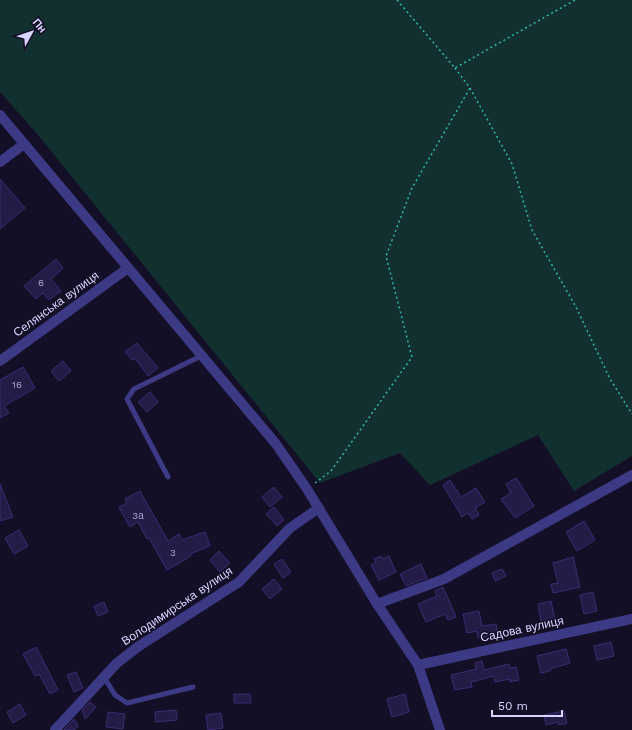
<svg xmlns="http://www.w3.org/2000/svg" width="632" height="730" font-family="'Work Sans',sans-serif">
  <style>
    .green { fill: #12302f }
    .building { fill: #241b47; stroke: #3b2d73 }
    .lines { fill: none; stroke-linecap: round; stroke-linejoin: round }
    .path { stroke: #2fb8b0; stroke-width: 1.5; stroke-dasharray: 2 3; stroke-linecap: butt }
    .service { stroke: #3d3a85; stroke-width: 5 }
    .minor { stroke: #3d3a85; stroke-width: 10 }
    .tertiary { stroke: #3d3a85; stroke-width: 10 }
    .labels { text-anchor: middle; stroke-width: 3; stroke-linejoin: round; paint-order: stroke }
    .number-label { font-size: 10px; fill: #aca6d1 }
    .street-label { font-size: 12px; fill: #d9d4ff; stroke: #130f26 }
  </style>
  <rect width="100%" height="100%" fill="#130f26"/>
  <!-- green -->
  <path class="green" d="M0,0H632V456L574,491L538,435L430,485L400,453L320,483L38,135L0,92Z"/>
  <!-- building -->
  <path class="building" d="M0,179L25,208L0,229Z
    M56,259L63,268L51,279L61,291L49,300L43,293L36,299L24,286Z
    M137,343L158,368L148,376L135,358L132,360L125,352Z
    M63,361L71,371L59,381L51,371Z
    M23,367L35,388L4,406L9,413L0,418V380Z
    M150,392L158,402L147,412L138,402Z
    M516,478L534,506L515,518L501,499L511,493L506,484Z
    M450,480L461,497L476,488L485,502L475,508L479,515L472,519L468,513L462,517L443,485Z
    M0,484L13,517L0,521Z
    M274,487L282,497L270,507L262,497Z
    M140,491L168,541L179,534L182,540L205,532L210,546L190,554L191,556L167,570L149,538L147,539L138,522L130,527L119,507L127,503L125,499Z
    M274,507L284,520L277,526L266,514Z
    M584,521L595,540L577,551L566,532Z
    M19,530L28,546L14,554L5,538Z
    M219,551L230,563L220,572L210,560Z
    M381,556L383,559L389,556L396,572L379,580L371,565L376,562L374,559Z
    M573,557L580,587L553,593L551,584L558,583L553,563Z
    M282,559L291,572L283,578L274,564Z
    M421,564L427,578L406,586L400,574Z
    M502,569L506,576L495,581L492,573Z
    M274,579L282,589L270,599L262,589Z
    M443,587L456,617L448,620L445,614L426,622L418,604L437,596L435,591Z
    M593,592L597,611L584,614L580,595Z
    M551,601L555,619L541,621L538,604Z
    M104,602L108,612L98,616L94,606Z
    M479,611L482,626L496,624L498,635L478,638L477,631L467,633L463,614Z
    M611,642L614,656L597,660L594,646Z
    M36,647L58,690L50,694L39,674L35,676L23,654Z
    M566,649L570,663L550,669V671L541,673L537,656Z
    M482,661L484,670L509,664L510,668L516,667L519,680L510,682V679L495,682L494,676L471,682L472,687L455,690L451,675L476,669L475,663Z
    M76,672L83,688L74,692L67,675Z
    M234,694H250L251,703H234Z
    M405,694L409,712L392,717L387,699Z
    M90,702L96,707L85,719L82,710Z
    M20,704L26,715L13,723L7,712Z
    M176,710L177,720L156,722L155,712Z
    M564,711L567,723L558,725V722L546,725L544,715Z
    M108,712L125,714L123,729L106,727Z
    M221,713L223,728L208,730L206,715Z
    M74,719L78,726L74,730H64Z"/>
  <g class="lines">
    <!-- path -->
    <path class="path" d="M397,0L455,68L575,0
      M455,68L470,88L512,164L532,230L576,307L610,379L632,414
      M315,483L331,471L412,357L386,256L412,188L470,88"/>
    <!-- service -->
    <path class="service" d="M168,477L127,399L134,389L201,356
      M104,677L115,695L127,703L193,687"/>
    <!-- minor -->
    <path class="minor" d="M0,162L24,144
      M0,361L128,268
      M377,604L444,579L632,475
      M418,665L632,619
      M55,730L117,663L139,646L239,582L290,528L319,508"/>
    <!-- tertiary -->
    <path class="tertiary" d="M0,115L276,444L307,489L377,604L418,665L440,730"/>
  </g>
  <g class="labels">
    <!-- number labels -->
    <g class="number-label">
      <text x="41" y="286">6</text>
      <text x="17" y="388">16</text>
      <text x="138" y="519">3а</text>
      <text x="173" y="556">3</text>
    </g>
    <!-- street labels -->
    <g class="street-label">
      <text transform="translate(56 304) rotate(-36)" y="4">Селянська вулиця</text>
      <text transform="translate(177 606) rotate(-34)" y="4">Володимирська вулиця</text>
      <text transform="translate(522 629) rotate(-12)" y="4">Садова вулиця</text>
    </g>
  </g>
  <!-- north arrow -->
  <g transform="translate(32 32) rotate(50)" stroke="#130f26" stroke-width="3" paint-order="stroke">
  <path d="M0-3L7 15L0 10L-7 15Z" fill="#d9d4ff"/>
  <text y="-6" font-size="11" font-weight="bold" text-anchor="middle" fill="#d9d4ff">Пн</text>
  </g>
  <!-- scale -->
  <path d="M492 710v6h70v-6" fill="none" stroke="#d9d4ff" stroke-width="2"/>
  <text x="498" y="710" font-size="12" fill="#d9d4ff" stroke="#130f26" stroke-width="3" paint-order="stroke">50 m</text>
</svg>
